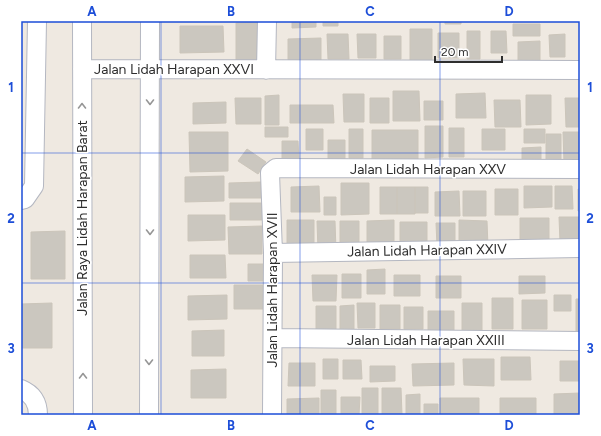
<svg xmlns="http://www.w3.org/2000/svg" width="601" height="436" font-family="Figtree,sans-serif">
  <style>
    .building { fill: #cbc7bf; stroke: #cbc5ba }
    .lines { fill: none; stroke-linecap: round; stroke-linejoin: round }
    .minor-casing { stroke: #b4b7c1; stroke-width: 20 }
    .minor { stroke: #fff; stroke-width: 18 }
    .oneway { stroke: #969696 }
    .grid { fill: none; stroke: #1d4ed8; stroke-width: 1; stroke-opacity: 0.55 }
    .labels { text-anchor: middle; stroke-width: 3; stroke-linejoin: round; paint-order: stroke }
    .street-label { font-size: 14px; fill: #2e2e2e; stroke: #fff }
    .neatline { fill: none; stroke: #1d4ed8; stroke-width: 1.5 }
    .grid-label { font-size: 13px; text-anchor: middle; font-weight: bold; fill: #1d4ed8 }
  </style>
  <rect width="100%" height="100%" fill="#efe9e1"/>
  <!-- building -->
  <path class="building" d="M292,21H316V27L292,28Z
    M323,21H338V26H323Z
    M445,21H461V24H445Z
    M260,22L261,62H236V23Z
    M513,24H540V36H513Z
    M180,26H223L224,52L180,53Z
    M410,29H432V61L410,62Z
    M467,31H480V59H467Z
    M491,31H506L507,53H491Z
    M438,33H459V58H438Z
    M327,34H348L349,59H328Z
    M357,34H376V58H358Z
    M565,34V57H550L549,35Z
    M384,36H401V59H384Z
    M321,38V62L288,63V39Z
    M540,41V66L518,67V42Z
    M393,91H419L420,121H393Z
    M485,93L486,118H456V94Z
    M343,94H364V122H344Z
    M279,95V125H265V96Z
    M526,95H551V124L526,125Z
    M235,98H261V124H236Z
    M370,98H389V123H370Z
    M565,98H580V127H566Z
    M494,100H520L521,127H495Z
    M424,101H443V120H424Z
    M226,102V123L193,124V103Z
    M290,105H333L334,123H290Z
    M425,126H443V157L425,158Z
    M265,127H288V137H265Z
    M449,128H464V157H449Z
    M306,129H323V150H306Z
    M349,129H363V158H349Z
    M482,129H505V150H482Z
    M524,129H545V143H524Z
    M372,130H418V163L372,164Z
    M189,132H228V171L190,172Z
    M563,132H580V163H564Z
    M546,134H561V160H546Z
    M328,140H345V159L328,160Z
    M282,141H298L299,160H282Z
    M541,147V165H522V148Z
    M247,149L266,162L258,174L238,161Z
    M224,176V201L185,202V177Z
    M261,182V198H229V183Z
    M341,183H369V214L341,215Z
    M319,186L320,212H291V187Z
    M524,186H552V207L524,208Z
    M555,186H572L573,209H555Z
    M380,187H397V214H380Z
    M397,187H415V214H397Z
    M415,187H428V213H415Z
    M495,189H518V215H495Z
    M578,189H580V211H578Z
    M459,191L460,216H435V192Z
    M463,191H486V216H463Z
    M324,197H336V215H324Z
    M230,203H266V220H230Z
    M188,215H225V240L188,241Z
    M559,217H580V242H560Z
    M520,218H549V240H520Z
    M287,220H314V246H287Z
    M394,220V246H367V221Z
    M459,220L487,221L488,247H459Z
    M317,221H335L336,251H318Z
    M340,221H359V248H340Z
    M400,222H427V250H400Z
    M436,223H455V246H437Z
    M262,226V254H229L228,227Z
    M65,231V279H31V232Z
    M190,255H225L226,278H190Z
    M248,264H270V281H248Z
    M385,269V294H367V270Z
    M342,274H361V298H342Z
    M312,275H337L336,301H313Z
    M394,275H420V296H394Z
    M436,276H461V298H436Z
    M519,276H545V293L519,294Z
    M234,285H264V309H234Z
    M227,295V319L188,320V296Z
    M554,295H571V311H554Z
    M492,298H513V329H492Z
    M576,299H580V332H576Z
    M522,300H547V329H522Z
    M52,303V348H21V304Z
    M357,303H375V328H358Z
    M462,303H482V332H462Z
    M354,305V331H340V306Z
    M380,305H400V329H380Z
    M316,306H336V333L316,334Z
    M404,307H423V329H404Z
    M428,311H454V336H428Z
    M224,330V356H192V331Z
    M501,357H530L531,380H501Z
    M323,359H338V379H323Z
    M463,359H494V386L464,385Z
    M343,360H361L362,379H343Z
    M560,361H580V381H560Z
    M289,363H315V386H288Z
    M454,363V385L413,386L412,364Z
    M370,366H395V381L370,382Z
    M226,369V398H191V370Z
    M362,388H378V415H362Z
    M382,388H401L402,415H382Z
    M321,390H336V415H321Z
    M580,393V415H554V394Z
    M420,394V415H406V395Z
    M341,397H360L359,415H341Z
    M319,398V415H287V399Z
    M440,398H479V415H440Z
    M500,398H536V415H500Z
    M424,404H438V415H424Z"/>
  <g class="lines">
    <!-- minor casing -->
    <g class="minor-casing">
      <path id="minor" d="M82,21L83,415
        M82,69L580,70
        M266,70L267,21
        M21,200L25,199L34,186L37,21
        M273,253L580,248
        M273,338L580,341
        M21,389C33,394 38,403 38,415
        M149,415L150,21
        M272,415L273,253L270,173L276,168L580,169"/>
    </g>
    <!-- minor -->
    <use href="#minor" class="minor"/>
  </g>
  <!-- one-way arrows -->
  <defs><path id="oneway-chevron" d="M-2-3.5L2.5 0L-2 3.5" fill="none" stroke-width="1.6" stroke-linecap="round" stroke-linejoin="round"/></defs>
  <g class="oneway">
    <use href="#oneway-chevron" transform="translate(150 102) rotate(90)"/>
    <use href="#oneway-chevron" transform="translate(82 106) rotate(-90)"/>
    <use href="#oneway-chevron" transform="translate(150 232) rotate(90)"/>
    <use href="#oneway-chevron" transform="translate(149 362) rotate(90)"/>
    <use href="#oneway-chevron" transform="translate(83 376) rotate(-90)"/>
  </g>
  <!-- grid -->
  <path class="grid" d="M161,21V415M300,21V415M440,21V415M21,153H580M21,283H580"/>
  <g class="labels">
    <!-- street labels -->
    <g class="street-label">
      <text x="174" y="74">Jalan Lidah Harapan XXVI</text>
      <text x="428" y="174">Jalan Lidah Harapan XXV</text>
      <text transform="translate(82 218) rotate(-90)" y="5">Jalan Raya Lidah Harapan Barat</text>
      <text transform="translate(427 250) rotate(-1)" y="5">Jalan Lidah Harapan XXIV</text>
      <text transform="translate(272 290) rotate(-90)" y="5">Jalan Lidah Harapan XVII</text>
      <text x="426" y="345">Jalan Lidah Harapan XXIII</text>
    </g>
  </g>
  <!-- border -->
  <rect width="601" height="436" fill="none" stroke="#ffffff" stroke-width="44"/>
  <!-- scale -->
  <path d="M435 56v6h67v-6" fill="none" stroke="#2e2e2e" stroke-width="2"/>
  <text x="441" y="56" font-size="12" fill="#2e2e2e" stroke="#ffffff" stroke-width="3" paint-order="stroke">20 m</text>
  <rect x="22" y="22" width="557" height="392" class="neatline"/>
  <g class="grid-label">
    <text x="92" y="16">A</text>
    <text x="231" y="16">B</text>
    <text x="370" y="16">C</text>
    <text x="509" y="16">D</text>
    <text x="11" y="92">1</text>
    <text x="590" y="92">1</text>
    <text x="11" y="223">2</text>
    <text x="590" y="223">2</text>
    <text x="11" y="353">3</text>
    <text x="590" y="353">3</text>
    <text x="92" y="430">A</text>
    <text x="231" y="430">B</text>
    <text x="370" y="430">C</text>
    <text x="509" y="430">D</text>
  </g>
</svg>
